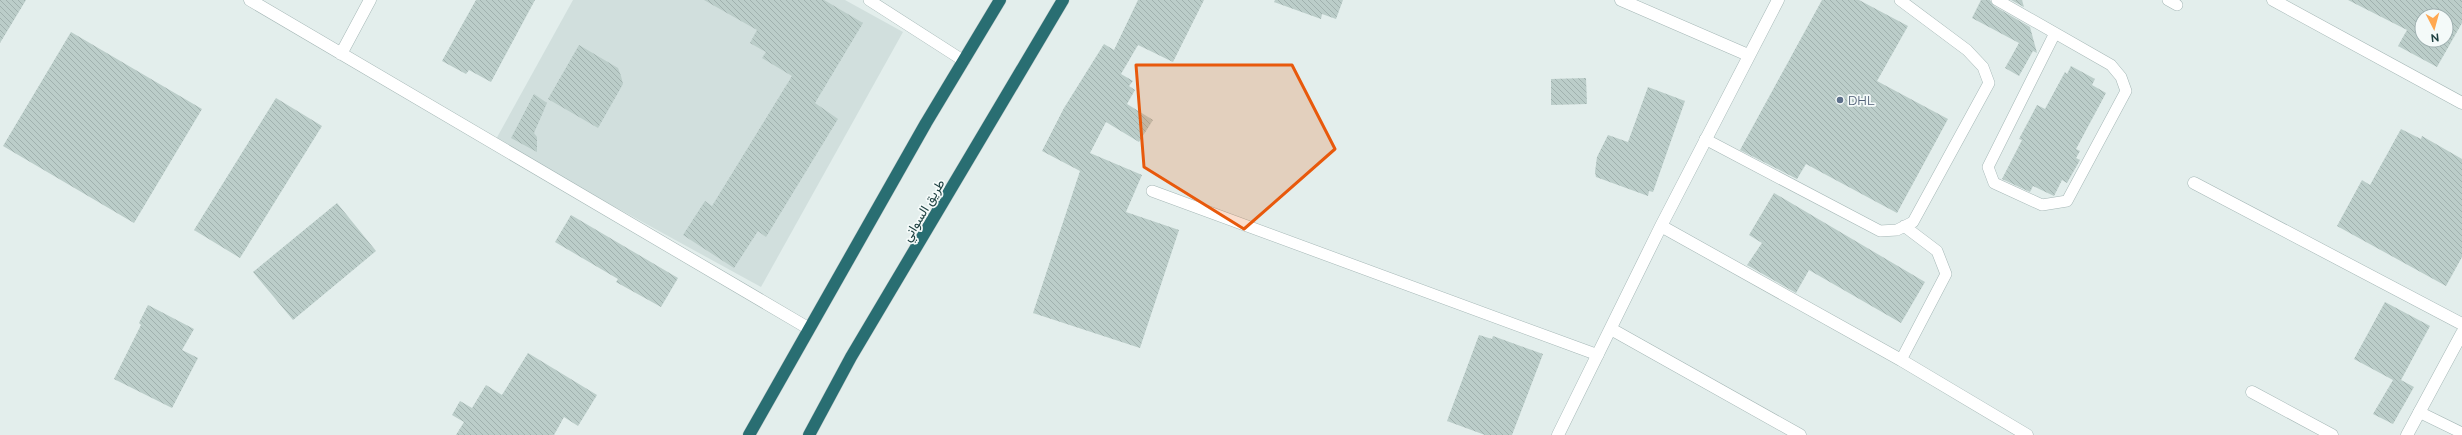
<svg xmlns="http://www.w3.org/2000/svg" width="2462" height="435" font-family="Raleway,Vazirmatn,sans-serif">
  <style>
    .built { fill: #d1dfdd }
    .building { fill: url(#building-back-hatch); fill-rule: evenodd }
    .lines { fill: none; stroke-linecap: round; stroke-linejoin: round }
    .lane-casing { stroke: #a5b7b6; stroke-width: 12 }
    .street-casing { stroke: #a5b7b6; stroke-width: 13 }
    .highway-casing { stroke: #c1caca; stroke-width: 13 }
    .lane { stroke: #fff; stroke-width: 11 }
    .street { stroke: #fff; stroke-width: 12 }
    .highway { stroke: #296e72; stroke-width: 12 }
    .marked { fill: #e8590c; fill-opacity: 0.2; stroke: #e8590c; stroke-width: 3; stroke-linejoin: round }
    .service-dot { fill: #5c6f8a; stroke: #f4faf9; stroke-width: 1.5 }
    .labels { text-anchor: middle; stroke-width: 3.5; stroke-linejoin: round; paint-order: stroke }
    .service-label { font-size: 13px; fill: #4e5e75; stroke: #f4faf9; text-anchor: start }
    .street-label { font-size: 13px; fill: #204242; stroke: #f4faf9 }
  </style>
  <defs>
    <pattern id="building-back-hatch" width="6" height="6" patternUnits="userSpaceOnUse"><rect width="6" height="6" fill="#bbcdc9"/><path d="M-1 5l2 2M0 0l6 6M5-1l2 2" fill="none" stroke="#a0b1ae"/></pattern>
  </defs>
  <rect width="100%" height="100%" fill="#e3eeec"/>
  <!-- built -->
  <path class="built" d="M573,0H845L903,32L761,287L495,141Z"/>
  <!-- building -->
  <path class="building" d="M0,0H26L0,43Z
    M476,0H535L491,82L469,70L466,74L442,61Z
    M704,0H824L863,23L815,103L838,119L766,237L758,231L734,268L683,235L705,201L712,206L792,76L762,58L766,52L750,43L757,30Z
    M1138,0H1204L1173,62L1138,45L1121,74L1133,81L1129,86L1135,90L1127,104L1153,120L1139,142L1106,122L1090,153L1142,175L1126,212L1179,230L1140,348L1033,313L1080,171L1042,151L1064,108L1104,44L1114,50Z
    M1275,0H1343L1336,19L1322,14L1321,19L1274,2Z
    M1822,0H1859L1908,26L1877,81L1948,119L1897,213L1806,164L1797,179L1740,150Z
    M1981,0H1990L1994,6L2030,27L2037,53L2033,51L2019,76L2005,68L2019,43L1972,18Z
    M2011,0H2022L2024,7Z
    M2348,0H2462V23L2437,67L2398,46L2407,30ZM2422,16H2446V40H2422Z
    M71,32L202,109L134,223L3,146Z
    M579,45L618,68L621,76L623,84L598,128L548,99Z
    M2071,66L2095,79L2092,85L2106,93L2076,149L2080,151L2076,158L2080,160L2067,183L2062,180L2054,196L2033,186L2030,192L2002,179L2022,140L2019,139L2037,105L2045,109L2065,72L2067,74Z
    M1586,78L1587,104L1551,105V79Z
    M1648,87L1685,101L1653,192L1649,191L1648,196L1596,177L1595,172L1597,157L1608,135L1628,142Z
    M534,94L547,103L534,133L537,137V152L511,138Z
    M276,98L322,126L240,258L194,230Z
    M2401,129L2421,139L2422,136L2462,159V257L2446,286L2337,226L2362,180L2370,185Z
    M1774,193L1925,282L1901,323L1809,270L1796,293L1747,265L1762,243L1749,235Z
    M337,203L376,251L293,320L253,272Z
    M571,215L678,278L661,307L616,282L618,279L555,242Z
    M2385,302L2430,326L2401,380L2414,387L2393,424L2373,414L2393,380L2354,359Z
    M148,305L194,329L182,350L198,358L172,408L114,379L141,325L139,323Z
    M1479,335L1492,339L1493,336L1543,354L1512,435H1485L1447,421Z
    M528,353L597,395L578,426L564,417L554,435H456L464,422L452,415L460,401L472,408L486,385L502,395Z"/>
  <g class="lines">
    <!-- lane casing -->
    <g class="lane-casing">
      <path id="lane" d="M869,0L964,61
        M1997,0L2111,65L2121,77L2126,91L2067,201L2042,205L1994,183L1988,167L2055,33
        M2168,0L2177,5
        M1705,139L1880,231L1897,230L1913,222L1989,83L1983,67L1967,50L1900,0
        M1152,191L1598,355
        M1901,360L1946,274L1937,251L1904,226
        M2419,412L2462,433"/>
    </g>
    <!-- street casing -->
    <g class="street-casing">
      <path id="street" d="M250,0L808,328
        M1621,0L1748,55
        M2273,0L2462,103
        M341,54L370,0
        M2194,183L2462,324
        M1661,226L1901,360L2027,435
        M1611,329L1800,435
        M2252,392L2332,435
        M1558,435L1661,226L1778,0
        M2407,435L2462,333"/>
    </g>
    <!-- highway casing -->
    <g class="highway-casing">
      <path id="highway" d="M749,435L926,123L1000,0
        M809,435L851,357L1063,0"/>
    </g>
    <!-- lane -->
    <use href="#lane" class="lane"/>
    <!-- street -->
    <use href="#street" class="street"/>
    <!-- highway -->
    <use href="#highway" class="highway"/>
  </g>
  <!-- marked area -->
  <path class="marked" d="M1136,65H1292L1335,149L1244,229L1144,167Z"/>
  <!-- markers -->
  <circle class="service-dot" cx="1840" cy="100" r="4"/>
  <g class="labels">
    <!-- service labels -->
    <g class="service-label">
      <text x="1848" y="105">DHL</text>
    </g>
    <!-- street labels -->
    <g class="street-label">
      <text transform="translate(923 210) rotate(-59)" y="5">طريق السواني</text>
    </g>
  </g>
  <!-- north arrow -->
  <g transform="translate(2434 28) rotate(174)"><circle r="19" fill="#f4faf9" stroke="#9fb0b0"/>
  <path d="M0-3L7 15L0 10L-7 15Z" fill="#ffa851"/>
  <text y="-6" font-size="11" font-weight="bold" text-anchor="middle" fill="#204242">N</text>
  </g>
</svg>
